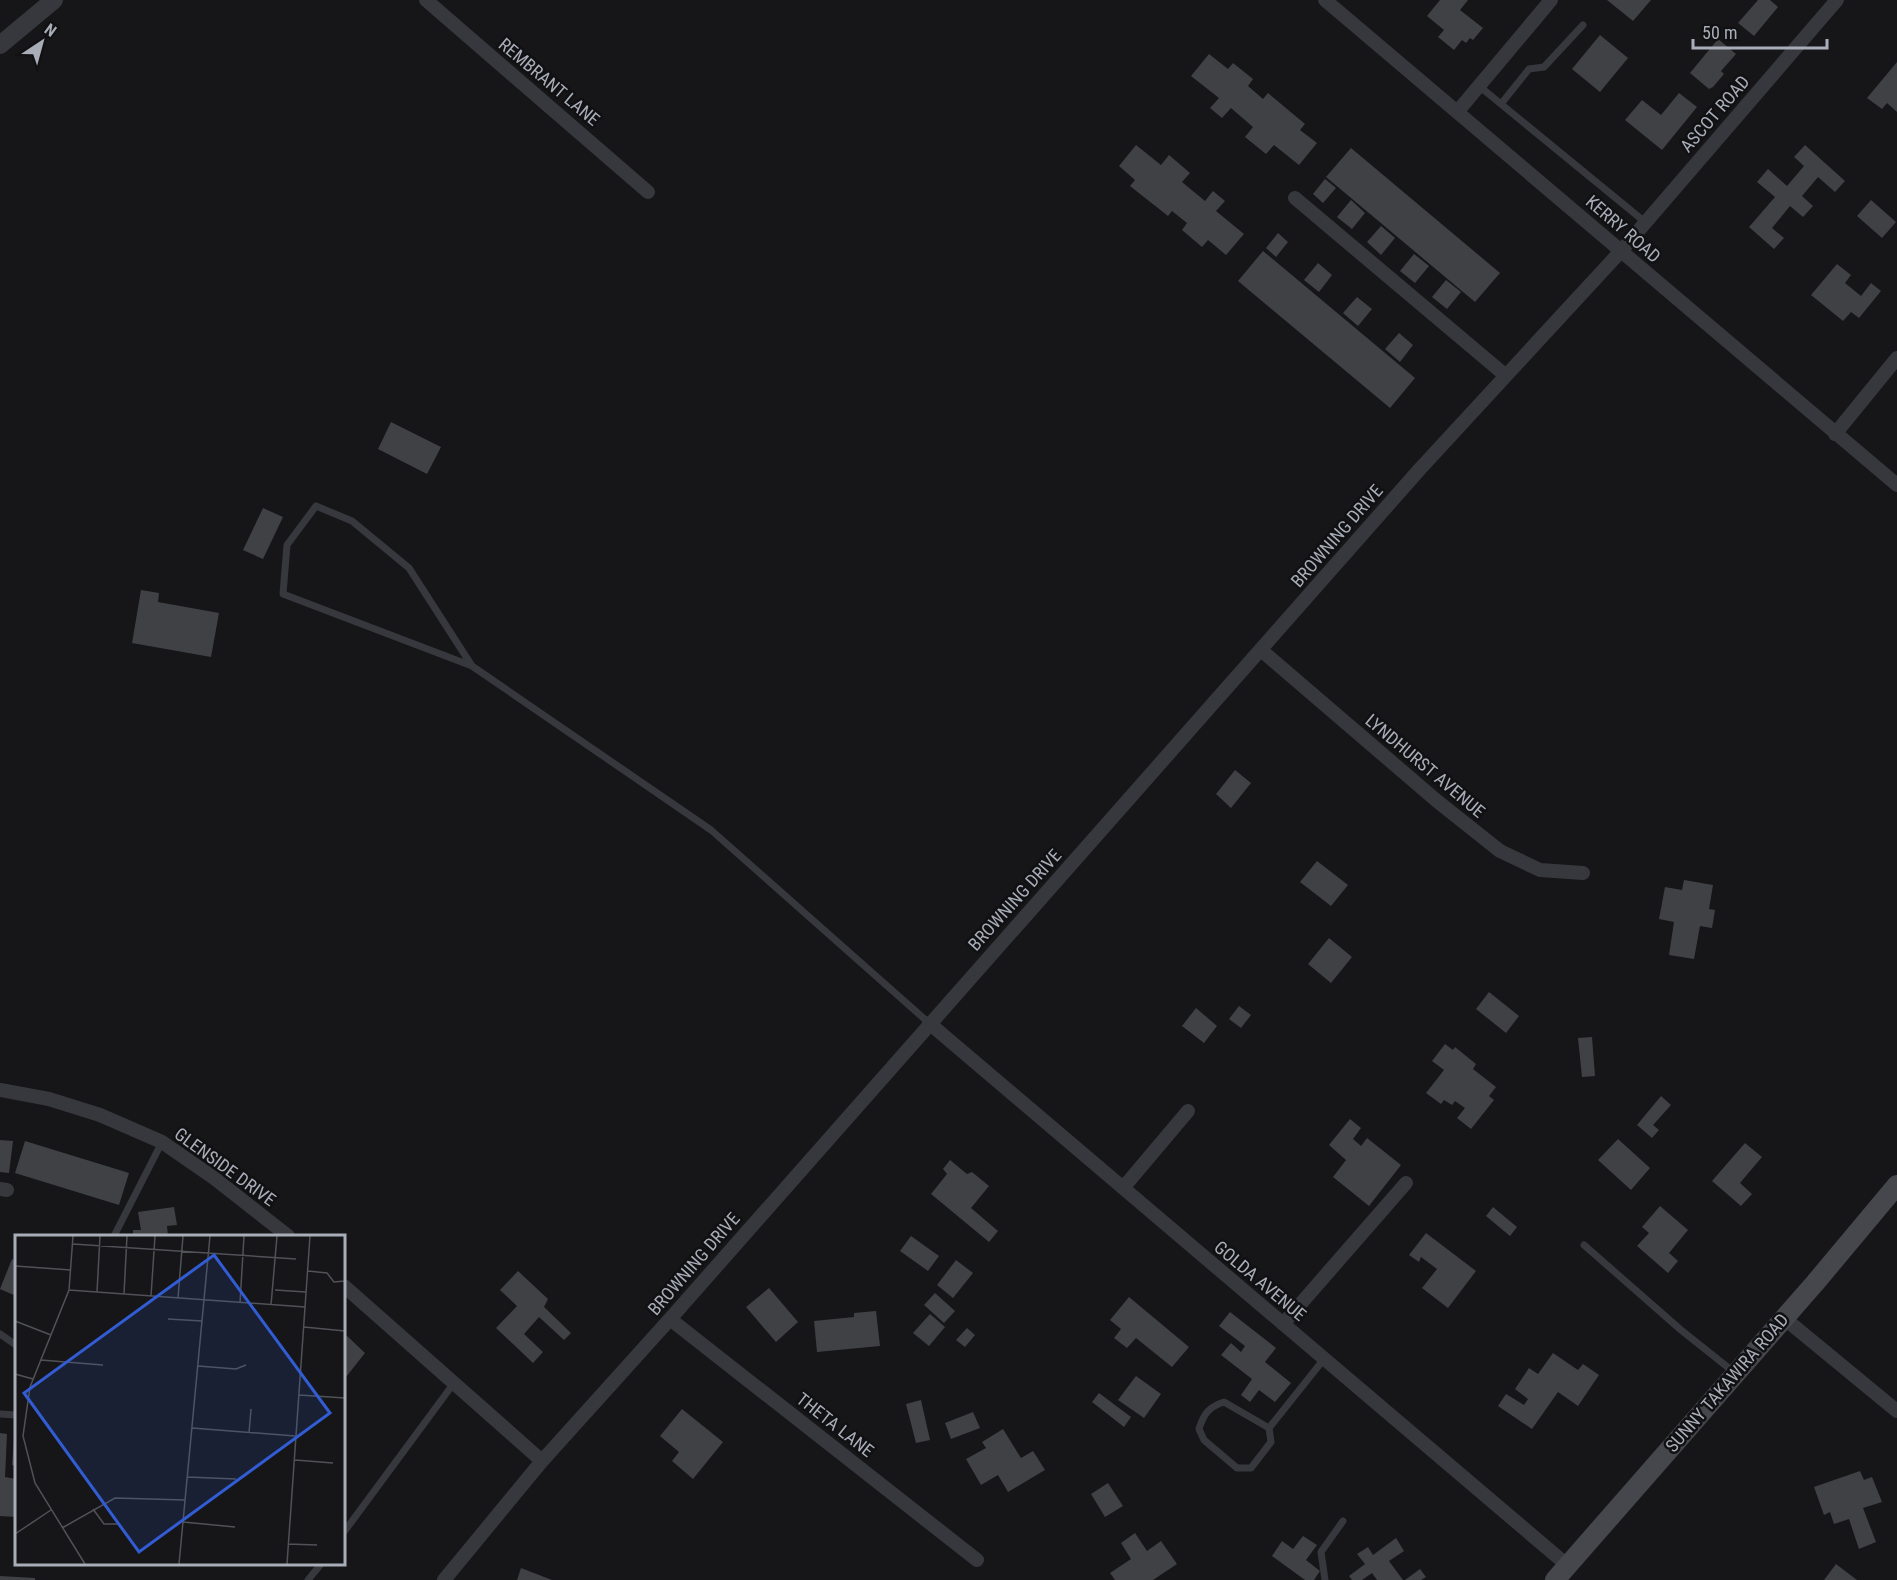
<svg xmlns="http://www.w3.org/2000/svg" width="1897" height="1580" font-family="'Roboto Condensed',sans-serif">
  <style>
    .building { fill: #404145 }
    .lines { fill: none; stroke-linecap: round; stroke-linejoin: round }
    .service { stroke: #37383d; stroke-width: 7 }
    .minor { stroke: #37383d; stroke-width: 14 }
    .tertiary { stroke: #37383d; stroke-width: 18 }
    .secondary { stroke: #45474d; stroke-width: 20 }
    .labels { text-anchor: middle; stroke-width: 5; stroke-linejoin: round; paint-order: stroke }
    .street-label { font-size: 18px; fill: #a8adb8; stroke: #111113 }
    .inset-road { fill: none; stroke: #505258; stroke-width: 1.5 }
    .view { fill: #325cd3; fill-opacity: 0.15; stroke: #325cd3; stroke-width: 3 }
    .inset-edge { fill: none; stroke: #a8adb8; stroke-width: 3 }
  </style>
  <rect width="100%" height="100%" fill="#161618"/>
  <!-- building -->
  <path class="building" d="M1440,0H1468L1460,10L1483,28L1473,40L1470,38L1466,43L1462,40L1454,50L1438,37L1444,30L1427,16Z
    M1607,0H1651L1633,21Z
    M1758,0H1770L1778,7L1754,36L1738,23Z
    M1600,35L1628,58L1600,92L1572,69Z
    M1718,39L1736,54L1721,71L1724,74L1713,87L1709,89L1690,73Z
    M1209,54L1228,69L1233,63L1253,79L1248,86L1263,99L1268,93L1305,124L1300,130L1317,143L1299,165L1274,145L1266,154L1245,137L1253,127L1231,108L1222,118L1210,108L1219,98L1191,76Z
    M1897,62V112L1887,103L1882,109L1867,98Z
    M1679,93L1697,107L1662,150L1625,120L1642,100L1661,115Z
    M1136,145L1161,165L1169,155L1190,173L1182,182L1205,201L1213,191L1225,201L1216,211L1244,234L1226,255L1208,240L1202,247L1182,230L1187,223L1172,211L1168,216L1130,186L1135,180L1119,166Z
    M1805,145L1845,181L1835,192L1818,177L1802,196L1813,206L1803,217L1790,206L1772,228L1784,238L1774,249L1749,227L1775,197L1757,182L1768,169L1787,186L1804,166L1794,157Z
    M1351,148L1500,273L1475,302L1326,177Z
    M1325,179L1336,188L1323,203L1313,194Z
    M1351,200L1365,213L1352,229L1337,217Z
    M1871,200L1896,222L1882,238L1857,216Z
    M1381,226L1395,238L1381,255L1367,242Z
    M1278,233L1288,242L1276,257L1266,248Z
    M1263,251L1415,378L1390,408L1238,281Z
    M1414,254L1429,266L1415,283L1400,271Z
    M1318,263L1332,275L1319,292L1304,280Z
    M1837,264L1851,275L1845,283L1861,296L1871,283L1881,291L1859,318L1851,312L1843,321L1811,295Z
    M1446,280L1461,292L1447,309L1432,297Z
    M1357,297L1372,309L1358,326L1343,313Z
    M1399,333L1413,345L1400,362L1385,349Z
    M391,422L441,447L427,474L378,449Z
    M263,508L283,517L263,559L243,550Z
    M141,590L159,593L158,602L219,613L211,657L132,643Z
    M1235,770L1251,783L1231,808L1216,794Z
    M1317,861L1348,885L1331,906L1300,882Z
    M1684,880L1713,885L1709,909L1715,910L1712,928L1700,926L1694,959L1669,955L1674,922L1659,919L1665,887L1682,890Z
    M1329,938L1352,957L1331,983L1308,964Z
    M1489,992L1519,1016L1506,1033L1476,1009Z
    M1239,1006L1251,1015L1241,1028L1229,1019Z
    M1196,1008L1217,1026L1204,1043L1182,1026Z
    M1592,1037L1595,1076L1582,1077L1578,1038Z
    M1445,1044L1453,1050L1455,1047L1476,1064L1473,1069L1496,1087L1489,1096L1494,1100L1471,1129L1457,1118L1465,1108L1455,1101L1452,1105L1444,1100L1441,1104L1426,1093L1444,1070L1432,1061Z
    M1661,1096L1671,1105L1653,1125L1659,1130L1652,1138L1637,1125Z
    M1350,1119L1361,1128L1353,1139L1361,1146L1367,1138L1401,1165L1369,1206L1333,1177L1346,1160L1329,1145Z
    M1618,1139L1650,1168L1631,1190L1598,1160Z
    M0,1140L13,1141L9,1173L0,1172Z
    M25,1141L129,1173L119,1205L15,1173Z
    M1745,1143L1762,1157L1740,1183L1752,1194L1741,1206L1712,1181Z
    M950,1160L967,1174L972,1172L989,1186L971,1208L998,1231L989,1242L931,1194L947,1174L943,1169Z
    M1660,1206L1688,1230L1669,1253L1678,1261L1668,1273L1637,1246L1649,1233L1642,1227Z
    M174,1207L177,1225L167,1226L168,1236H133V1230H141L138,1212Z
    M1493,1207L1517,1227L1510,1236L1486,1216Z
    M1426,1233L1476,1271L1448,1308L1422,1288L1437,1269L1421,1257L1419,1262L1409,1255Z
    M911,1236L939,1256L928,1271L900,1251Z
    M12,1259L16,1261V1296L0,1289Z
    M956,1260L973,1273L953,1298L937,1285Z
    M518,1271L548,1299L544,1307L571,1333L564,1340L539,1317L524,1334L543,1352L533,1363L496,1328L517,1306L500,1290Z
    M769,1288L798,1322L776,1342L746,1307Z
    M935,1293L955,1311L944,1323L924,1305Z
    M1129,1297L1189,1347L1172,1367L1136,1338L1127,1348L1114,1338L1121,1329L1110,1320Z
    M876,1311L880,1346L817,1352L814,1321L854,1317V1313Z
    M1230,1312L1276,1348L1265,1362L1291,1383L1275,1402L1259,1390L1250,1402L1241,1395L1252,1379L1221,1355L1231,1343L1241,1352L1245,1346L1219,1326Z
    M930,1314L945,1327L929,1346L913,1333Z
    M967,1328L975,1335L965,1347L956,1340Z
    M344,1333L365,1353L346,1377L344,1375Z
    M1553,1353L1578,1370L1583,1364L1599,1375L1578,1406L1558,1392L1532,1429L1498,1406L1506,1394L1524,1405L1528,1399L1515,1389L1529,1368L1538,1374Z
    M1136,1376L1161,1394L1144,1418L1118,1400Z
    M1099,1393L1131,1417L1124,1427L1092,1402Z
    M921,1400L930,1440L916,1443L906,1404Z
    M682,1409L723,1442L693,1479L672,1461L679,1452L660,1436Z
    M973,1412L980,1428L951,1439L945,1423Z
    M1003,1429L1021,1458L1033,1451L1045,1470L1008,1492L998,1475L981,1485L966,1459L986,1448L982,1442Z
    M0,1433L7,1434L5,1477L16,1479V1517L0,1516Z
    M14,1438L16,1439V1466L12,1465Z
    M1860,1471L1864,1480L1872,1477L1882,1502L1863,1508L1876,1542L1859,1549L1849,1519L1834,1524L1830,1512L1824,1515L1814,1487Z
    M1108,1483L1123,1506L1105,1517L1091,1494Z
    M1135,1533L1147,1551L1161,1541L1177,1564L1153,1580H1115L1110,1573L1131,1559L1121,1543Z
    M1303,1536L1317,1545L1306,1560L1320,1571L1314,1580H1305L1272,1556L1282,1541L1293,1549Z
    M1396,1538L1404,1551L1389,1561L1403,1580H1377L1372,1573L1362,1580H1352L1349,1576L1365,1564L1357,1554L1368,1547L1373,1555Z
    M1836,1564L1857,1580H1824Z
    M521,1568L552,1580H517Z
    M1420,1569L1426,1577L1421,1580H1405Z
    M0,1576L35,1578V1580H0Z"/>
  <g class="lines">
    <!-- service -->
    <path class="service" d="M1479,86L1645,222
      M1501,104L1529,69L1544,67L1583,25
      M472,666L283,594L287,545L316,506L352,521L409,568L472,666L711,830L929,1023
      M114,1236L162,1142
      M1584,1245L1681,1330L1735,1373
      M0,1334L16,1345
      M1224,1402L1269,1428L1271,1442L1251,1468H1237L1204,1440L1199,1429C1204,1413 1209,1407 1224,1402Z
      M0,1414L16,1415
      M1269,1428L1324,1359
      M344,1532L454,1383
      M308,1580L321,1564
      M1325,1580L1321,1552L1343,1521"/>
    <!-- minor -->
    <path class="minor" d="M426,0L648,192
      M1325,0L1897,485
      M1458,111L1551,0
      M1295,198L1505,375
      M1835,434L1897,358
      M1261,650L1437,801L1500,851L1540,870L1583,873
      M929,1023L1567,1565
      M0,1090L49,1099L100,1115L162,1142L214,1178L288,1236
      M1123,1188L1188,1111
      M0,1189L7,1190
      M344,1286L542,1461
      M1784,1318L1897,1411
      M670,1319L977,1560
      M1283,1324L1406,1183
      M444,1580L542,1461L670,1319L1419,470L1621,251L1837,0"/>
    <!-- tertiary -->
    <path class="tertiary" d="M0,45L54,0"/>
    <!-- secondary -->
    <path class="secondary" d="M1555,1580L1815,1283L1897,1185"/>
  </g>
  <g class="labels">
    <!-- street labels -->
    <g class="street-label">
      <text transform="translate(549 82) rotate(40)" y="6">REMBRANT LANE</text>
      <text transform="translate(1715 114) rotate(-49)" y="6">ASCOT ROAD</text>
      <text transform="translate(1623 229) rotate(41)" y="6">KERRY ROAD</text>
      <text transform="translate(1337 536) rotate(-49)" y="6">BROWNING DRIVE</text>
      <text transform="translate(1425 766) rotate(40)" y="6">LYNDHURST AVENUE</text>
      <text transform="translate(1015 900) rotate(-48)" y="6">BROWNING DRIVE</text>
      <text transform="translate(225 1167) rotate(36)" y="6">GLENSIDE DRIVE</text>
      <text transform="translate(694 1264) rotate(-49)" y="6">BROWNING DRIVE</text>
      <text transform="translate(1260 1281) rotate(40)" y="6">GOLDA AVENUE</text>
      <text transform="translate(1727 1383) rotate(-49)" y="6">SUNNY TAKAWIRA ROAD</text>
      <text transform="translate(835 1425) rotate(38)" y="6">THETA LANE</text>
    </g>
  </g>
  <!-- overview -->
  <g transform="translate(15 1235)">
    <rect width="330" height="330" fill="#161618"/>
    <path class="inset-road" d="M58,1L54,55L15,152L8,201L20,248L70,329M58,9L281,24M0,31L56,35M293,36L312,38L319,47L330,46M54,55L290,72M260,55L291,57M82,57L85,1M109,59L112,1M136,61L140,1M163,63L168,1M225,68L229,1M256,70L262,1M153,84L187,86M0,86L36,100M289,92L330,96M26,125L88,130M183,131L221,134L231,130M0,139L18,144M284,160L330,163M177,193L280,201M234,198L236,174M280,225L318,228M172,242L221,244M78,274L89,289H103M168,287L220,292M47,293L100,263L170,265M0,299L36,275M273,309L302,310M164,329L195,1M272,329L295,1"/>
    <path class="view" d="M199,20L315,178L124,317L9,158Z"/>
    <rect width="330" height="330" class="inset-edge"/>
  </g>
  <!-- north arrow -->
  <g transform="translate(42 42) rotate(36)" stroke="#111113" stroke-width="4.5" paint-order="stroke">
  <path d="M0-4.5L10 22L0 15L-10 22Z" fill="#a8adb8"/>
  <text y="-9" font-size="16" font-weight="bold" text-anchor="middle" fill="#a8adb8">N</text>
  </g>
  <!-- scale -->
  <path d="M1693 39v9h134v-9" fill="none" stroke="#a8adb8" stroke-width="3"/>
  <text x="1702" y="39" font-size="18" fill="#a8adb8" stroke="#111113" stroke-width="4.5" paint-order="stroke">50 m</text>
</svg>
